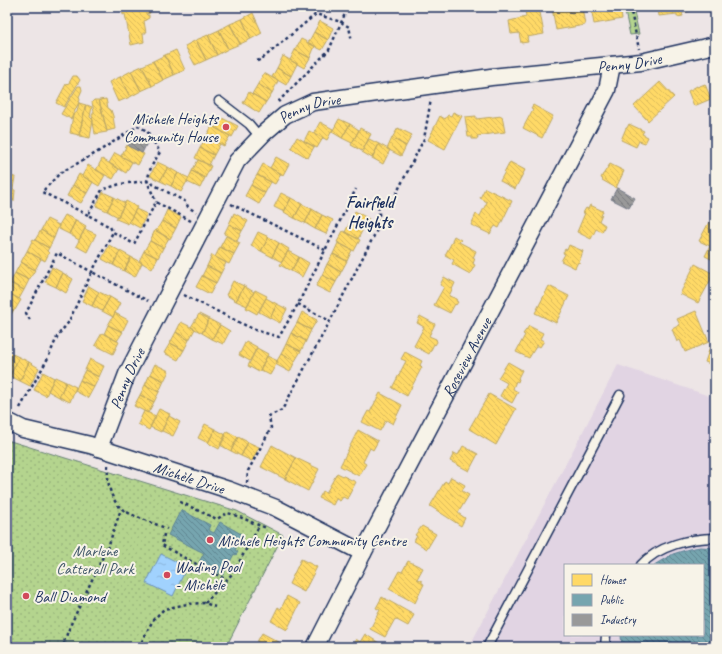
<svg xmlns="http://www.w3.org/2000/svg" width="722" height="654" font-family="Caveat,sans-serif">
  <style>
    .built { fill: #e1d4e3; fill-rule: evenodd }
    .green { fill: #b4d48e; stroke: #688276 }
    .park { fill: url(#park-dots); stroke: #688276 }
    .water { fill: url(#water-ripples); stroke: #6b91be }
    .homes { fill: url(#homes-back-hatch); stroke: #bba664 }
    .public { fill: url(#public-back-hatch); stroke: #5b8297 }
    .industry { fill: url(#industry-back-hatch); stroke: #737987 }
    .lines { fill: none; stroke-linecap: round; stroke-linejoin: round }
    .service-casing { stroke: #1b2f5e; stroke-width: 11 }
    .minor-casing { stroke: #1b2f5e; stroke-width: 19 }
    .path { stroke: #1b2f5e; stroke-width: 2.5; stroke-dasharray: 3 3; stroke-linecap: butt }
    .service { stroke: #f7f3e8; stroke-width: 8 }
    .minor { stroke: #f7f3e8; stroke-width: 16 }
    .poi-dot { fill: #d1495b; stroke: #f7f3e8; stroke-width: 1.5 }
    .labels { text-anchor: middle; stroke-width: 4; stroke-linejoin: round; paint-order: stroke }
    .street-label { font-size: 16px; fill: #1b2f5e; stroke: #f7f3e8 }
    .poi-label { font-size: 16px; fill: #1b2f5e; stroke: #f7f3e8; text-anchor: start }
    .park-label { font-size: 16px; fill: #41586a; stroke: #f7f3e8 }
    .neighbourhood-label { font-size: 17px; font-weight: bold; fill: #1b2f5e; stroke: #f7f3e8 }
  </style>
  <defs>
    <pattern id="park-dots" width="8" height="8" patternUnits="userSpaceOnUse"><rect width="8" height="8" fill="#b4d48e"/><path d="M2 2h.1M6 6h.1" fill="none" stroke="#9ab67d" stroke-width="1.8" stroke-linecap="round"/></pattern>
    <pattern id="water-ripples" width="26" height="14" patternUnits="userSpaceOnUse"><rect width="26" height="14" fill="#a1d2fe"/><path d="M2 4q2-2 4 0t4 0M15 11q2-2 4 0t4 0" fill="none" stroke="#8ab5dc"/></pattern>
    <pattern id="homes-back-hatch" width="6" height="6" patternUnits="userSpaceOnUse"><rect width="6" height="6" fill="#ffd966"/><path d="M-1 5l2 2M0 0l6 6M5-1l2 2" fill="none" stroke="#dabb5b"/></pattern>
    <pattern id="public-back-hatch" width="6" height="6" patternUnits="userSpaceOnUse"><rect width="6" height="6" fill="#76a5af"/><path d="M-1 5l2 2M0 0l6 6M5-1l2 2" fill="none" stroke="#608792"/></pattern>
    <pattern id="industry-back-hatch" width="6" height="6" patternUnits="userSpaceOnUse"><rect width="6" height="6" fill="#999"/><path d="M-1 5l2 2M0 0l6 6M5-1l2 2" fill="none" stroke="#7c7d80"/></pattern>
  </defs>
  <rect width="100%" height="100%" fill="#ede5e6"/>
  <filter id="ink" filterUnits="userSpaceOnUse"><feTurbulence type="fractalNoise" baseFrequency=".025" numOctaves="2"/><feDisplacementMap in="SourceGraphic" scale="8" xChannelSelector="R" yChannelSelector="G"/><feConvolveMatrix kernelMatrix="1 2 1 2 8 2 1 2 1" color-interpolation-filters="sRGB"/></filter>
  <g filter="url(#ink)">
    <!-- built -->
    <path class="built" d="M618,365L715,398V647H469ZM565,565H703V635H565Z"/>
    <!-- green -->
    <path class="green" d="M624,7H633L639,34L630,35Z"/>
    <!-- park -->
    <path class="park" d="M7,440L237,511L283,535L226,647H7Z"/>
    <!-- water -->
    <path class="water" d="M161,554L187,567L173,596L146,583Z"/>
    <!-- homes -->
    <path class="homes" d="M122,7H149L150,13L146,14L147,15H149V18L144,21L146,33H143L144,42L131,45L125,14L123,15Z
      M539,7L544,34L527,37L528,42L521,43L519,33L511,34L509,21L526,17L525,9Z
      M559,7H582L585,25L556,30L552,8Z
      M591,7H620L622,19L594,24Z
      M658,7H689L690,11L682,13L683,16L677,17V14L659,16Z
      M253,13L262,33L251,39L242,19Z
      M242,19L251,39L240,44L230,24Z
      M320,21L333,28L328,40L314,32Z
      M230,24L240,44L228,49L219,30Z
      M219,30L228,49L217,55L208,35Z
      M314,32L328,40L322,50L308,43Z
      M208,35L217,55L206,60L196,40Z
      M301,39L315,46L310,58L295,50Z
      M196,40L206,60L195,65L185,46Z
      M176,50L185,70L174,75L165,55Z
      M295,50L310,58L304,68L290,60Z
      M165,55L174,75L163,80L153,61Z
      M283,56L297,64L291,76L277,68Z
      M153,61L163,80L152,86L142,66Z
      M142,66L152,86L141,91L131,71Z
      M277,68L291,76L286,85L272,77Z
      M131,71L141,91L130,97L120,77Z
      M264,73L278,81L272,93L258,84Z
      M73,76H77L80,80L64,107L56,103L66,84L69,83Z
      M120,77L130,97L118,102L109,82Z
      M660,82L674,97L648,121L634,106Z
      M258,84L272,93L266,102L252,94Z
      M705,84L711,99L694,106L688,91L697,86V87Z
      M78,86H81L82,90L79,97L80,100L71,119L61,114Z
      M249,92L266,102L259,113L243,103Z
      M106,99L108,108L111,110L113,116L115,129L107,131L99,100Z
      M94,100H99L107,132L95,134L93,122L92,115L94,112L92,102Z
      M79,103L86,105L79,135L70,133L73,115L77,112Z
      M87,105L92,107L90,117L93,120L90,138L79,136L85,106Z
      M533,105L553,116L542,138L523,128L533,109L531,108Z
      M453,112L462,116L445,149L428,140L440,116L445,119L448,115L451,116Z
      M476,116V119L502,116L505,132L477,136L478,139H472V137H468L465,117Z
      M220,117L238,126L232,137L215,128Z
      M339,119L350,124L342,138L332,132Z
      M320,122L333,129L327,140L314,133Z
      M350,124L359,130L352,143L342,138Z
      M629,124L644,131L642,134L648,137L645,143L639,141L636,147L621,140L626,128H627Z
      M212,126L230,136L224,146L206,137Z
      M360,128L371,134L362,151L351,145Z
      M398,128L412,135L406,146L392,138Z
      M309,131L323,138L317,148L304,141Z
      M206,137L220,144L214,155L200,148Z
      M297,137L314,147L308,158L291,148Z
      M392,138L406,146L401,156L387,149Z
      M369,139L379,144L372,158L362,152Z
      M379,144L390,150L383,164L372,158Z
      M127,145L144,154L138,165L121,156Z
      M200,148L214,155L209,165L195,158Z
      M115,153L132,162L126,173L109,163Z
      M276,157L289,164L283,175L270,168Z
      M102,159L119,169L113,179L96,170Z
      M198,160L211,166L205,178L192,171Z
      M157,162L168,167L160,181L150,176Z
      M510,162L525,170L515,189L500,181Z
      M263,164L281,174L275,184L257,175Z
      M610,164L624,171L616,188L602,180L603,179L601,178L603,174L605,173H604Z
      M88,165L105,175L99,186L82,176Z
      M168,167L178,173L171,186L160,181Z
      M192,171L205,178L200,188L187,182Z
      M178,173L189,178L181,192L171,186Z
      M79,174L93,182L87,193L73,185Z
      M257,175L271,182L265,193L251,185Z
      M7,176L15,177L13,189H7Z
      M73,185L87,193L81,203L67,196Z
      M251,185L265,193L259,204L245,196Z
      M485,188L512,201L499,228L495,226L490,234L471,225L476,214L480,216L487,202L480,198Z
      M7,189L15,190L14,201H7Z
      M103,192L114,197L107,211L96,206Z
      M281,193L291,198L284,212L274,207Z
      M114,197L125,203L118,217L107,211Z
      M291,198L302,204L294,218L284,212Z
      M126,201L137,207L128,224L116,219Z
      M302,204L312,209L305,223L294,218Z
      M590,205L603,211L599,221L605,225L602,232L596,229L591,239L577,232L585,213H583L586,208L588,209Z
      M136,209L147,214L140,228L129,222Z
      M312,209L322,215L315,229L305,223Z
      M167,210L181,217L176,228L162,221Z
      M355,211L369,219L363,229L350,222Z
      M234,213L248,221L242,231L229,224Z
      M65,215L76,220L69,234L59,229V225Z
      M322,215L333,220L326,234L315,229Z
      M47,219L59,225L54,238L41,230Z
      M76,220L86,226L79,240L69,234Z
      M162,221L176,228L170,239L156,231Z
      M350,222L363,229L358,239L345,232Z
      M709,222L715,225V261L705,256L710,246L699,241Z
      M229,224L242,231L237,241L224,234Z
      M85,229L96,234L87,252L76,246Z
      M41,230L54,238L49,248L35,240Z
      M155,230L169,238L163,248L150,241Z
      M343,231L360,240L354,251L337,242Z
      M258,232L269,237L261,251L251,246Z
      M226,236L240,243L234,254L220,247Z
      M454,236L461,240L459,242L476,251L473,258H475L473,264L475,265L470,274L452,264L454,260L445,255L453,240H452Z
      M269,237L279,243L272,257L261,251Z
      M33,239L49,248L47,251L49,253L45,261L27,251Z
      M150,241L163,248L158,258L144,251Z
      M279,243L289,249L282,262L272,257Z
      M338,243L352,250L347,261L333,254Z
      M109,245L120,251L113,265L102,259Z
      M569,245L583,251L579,263L578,262L575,268L561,261L565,254L563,253L565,249L567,250Z
      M220,247L234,254L229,264L215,257Z
      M27,251L41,259L35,270L21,262Z
      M120,251L131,257L124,271L113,265Z
      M144,251L158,258L152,269L139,261Z
      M288,251L299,257L291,271L280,265Z
      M333,254L347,261L341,272L327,264Z
      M212,255L226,263L221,273L207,266Z
      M131,257L142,263L135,277L124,271Z
      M299,257L309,263L302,277L291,271Z
      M21,262L35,270L29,280L15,273Z
      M327,264L341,272L336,282L322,275Z
      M695,264L714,274L698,303L680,294Z
      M207,266L221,273L216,283L202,276Z
      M52,267L63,273L56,287L45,282Z
      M15,273L29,280L24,290L10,283Z
      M63,273L73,279L66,293L56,287Z
      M322,275L336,282L330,293L316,286Z
      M202,276L216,283L210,294L196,287Z
      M444,277L455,283L449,296L457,299L456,301L458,302L456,305L455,304L450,313L434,305L444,287L440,285Z
      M233,281L244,286L236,301L226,295Z
      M10,283L24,290L19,299L7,292V289Z
      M89,286L99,292L92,306L82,301Z
      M244,286L254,292L247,306L236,301Z
      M549,286L569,296L556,323L535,313Z
      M255,290L267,296L257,314L246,308Z
      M7,292L21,300L15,310H14L13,311L7,308Z
      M99,292L110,297L102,311L92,306Z
      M110,297L120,303L113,317L102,311Z
      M266,298L277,304L270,318L259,312Z
      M277,304L287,309L280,323L270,318Z
      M7,308L13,311L8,320L7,319Z
      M696,311L709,342L685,352L680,340L677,342L672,329L680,325L677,319Z
      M302,312L317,320L311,330L297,323Z
      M115,313L128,320L122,332L108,325Z
      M199,314L209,319L202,333L191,327Z
      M420,316L435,324L429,336L436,339L437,342L435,345L434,344L429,354L414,346L424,327L417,323Z
      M209,319L220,325L212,339L202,333Z
      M181,322L195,329L189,340L176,332Z
      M297,323L311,330L306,341L291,333Z
      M108,325L123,332L117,341L104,334Z
      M220,325L230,331L223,344L212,339Z
      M529,326L543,333L540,339L544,341L540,347L537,345L529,358L516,352L525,335L523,334Z
      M176,332L189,340L184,350L170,343Z
      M102,333L119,342L113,354L95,345Z
      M291,333L306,341L301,351L286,344Z
      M246,341L257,347L250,361L239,355Z
      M170,343L184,350L178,360L164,353Z
      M286,344L301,351L295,361L281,354Z
      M711,344L715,345V366L705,362Z
      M257,348L268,354L259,372L248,366Z
      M8,352L19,357L10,376L7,374V355Z
      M405,352L422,361L420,365L422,367L407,396L392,388L406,361L401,359Z
      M281,354L295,361L290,372L275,364Z
      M267,356L278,361L270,375L260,370Z
      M19,357L29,362L20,381L10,376Z
      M90,359L104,366L99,377L85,370Z
      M29,362L39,368L30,386L20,381Z
      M508,362L522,370L518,378L519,379L518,382L516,381L514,386L513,389L518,392L512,403L500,396L507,383L498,378Z
      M155,364L169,371L164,381L150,374Z
      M85,370L99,377L94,387L80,380Z
      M43,372L54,378L46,396L34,390Z
      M150,374L164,381L159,392L145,385Z
      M55,377L66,382L59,397L48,391Z
      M80,380L94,387L88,398L75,391Z
      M66,382L76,387L70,402L59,397Z
      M145,385L159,392L154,402L140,395Z
      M380,393L402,405L393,424L386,420L380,431L362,422L368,411L370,412Z
      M489,394L516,409L496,445L469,429Z
      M140,395L154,402L148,413L134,406Z
      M159,409L170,414L161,432L150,427Z
      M144,411L156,416L149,430L138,424Z
      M169,416L180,422L173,436L162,431Z
      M205,424L215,429L208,443L198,438Z
      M215,429L226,435L219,449L208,443Z
      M358,430L378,441L373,450L370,448L363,462L366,464L359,476L340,466Z
      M227,431L238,437L231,451L220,445Z
      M238,437L248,442L241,456L231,451Z
      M248,442L259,447L252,461L241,456Z
      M272,445L296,458L285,479L261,467Z
      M463,446L478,454L469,471L450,461L454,453L458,455Z
      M296,458L319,469L308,491L285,479Z
      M337,473L356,482L347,499L343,497L340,501L336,499L333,505L319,498L323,491L326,493Z
      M451,477L465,485L462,491L469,495L458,513L465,518L461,526L430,506L445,481L448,483Z
      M422,526L436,534L427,549L414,541L417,536L415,535Z
      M301,559L317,567L304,592L289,584Z
      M408,561L423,568L417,579L422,581V583L424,584L415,603L389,589L399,571L402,572Z
      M287,596L300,603L287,630L271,621L278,607L281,609Z
      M382,597L414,615L408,626L395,619L385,637L370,629L380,610L376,608Z
      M262,633L279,642L276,647H254Z
      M365,634L379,643L377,647L352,646L356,639L360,642Z"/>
    <!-- public -->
    <path class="public" d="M181,510L210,525L208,530L214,533L220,522L243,535L235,550L238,552L236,555L234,554L223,575L199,562L204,553L168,535Z
      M700,547L715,548V647H622L621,635H703V565H654L673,554L689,549Z"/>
    <!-- industry -->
    <path class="industry" d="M134,134L148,141L142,153L128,146Z
      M617,188L635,198L629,208L611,199Z"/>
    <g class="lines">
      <!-- service casing -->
      <g class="service-casing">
        <path id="service" d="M219,101L249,124L260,137
          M641,565C658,546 690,538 715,538
          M487,647L620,395
          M605,647L606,635"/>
      </g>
      <!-- minor casing -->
      <g class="minor-casing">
        <g id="minor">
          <path id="s1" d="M7,421L23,429L90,445L229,490L276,508L363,553"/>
          <path id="s2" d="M99,448L127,374L237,161L264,133L285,115L313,102L491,77L641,62L715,45"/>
          <path id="s3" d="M315,647L363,553L607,90L612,65"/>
        </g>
      </g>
      <!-- path -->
      <path class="path" d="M630,7L639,49
        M257,61L262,59L316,14L341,22L349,27L352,41
        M278,102L329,50L348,7
        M231,204L325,250
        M88,215L42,192L60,173L96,153L138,126L147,131L160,152L151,167L147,181L156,202
        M191,221L156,202L134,244L113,232L110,227L88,215L102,190L120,184L147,181L186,202L188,207L196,212
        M184,295L255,330L279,337L298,304L356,189
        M298,304L330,321
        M30,320L26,313L57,253L92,272L113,232
        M20,408L48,358L58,335L68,323L92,272L148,301
        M108,465C107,480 109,498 121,508C128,515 157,524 167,529
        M247,483L248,471L271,428L269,416L282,410L330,321L380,224L378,202H392L424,139L431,99
        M180,502L217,519L227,513C241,516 253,524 267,528
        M164,534L162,545L183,557L227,580
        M205,603L233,573L259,526
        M63,643L70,647
        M62,647L71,624L109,544L121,509
        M139,647L153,620L164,609L187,604L205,603L215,607"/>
      <!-- service -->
      <use href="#service" class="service"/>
      <!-- minor -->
      <use href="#minor" class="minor"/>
    </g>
  </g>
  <!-- markers -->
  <g class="poi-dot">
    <circle cx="226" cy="127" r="4"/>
    <circle cx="210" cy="540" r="4"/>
    <circle cx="167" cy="575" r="4"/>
    <circle cx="26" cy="596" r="4"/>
  </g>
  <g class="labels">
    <!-- street labels -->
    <g class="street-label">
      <text dy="6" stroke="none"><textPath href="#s2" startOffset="735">Penny Drive</textPath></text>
      <text dy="6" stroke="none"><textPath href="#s2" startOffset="411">Penny Drive</textPath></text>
      <text dy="6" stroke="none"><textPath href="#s3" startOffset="327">Roseview Avenue</textPath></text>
      <text dy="6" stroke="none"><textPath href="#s2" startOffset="75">Penny Drive</textPath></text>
      <text dy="6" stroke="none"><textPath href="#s1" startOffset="191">Michèle Drive</textPath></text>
    </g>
    <!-- poi labels -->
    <g class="poi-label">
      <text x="218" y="124" text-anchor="end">Michele Heights<tspan x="218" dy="18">Community House</tspan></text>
      <text x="218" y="546">Michele Heights Community Centre</text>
      <text x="175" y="572">Wading Pool<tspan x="175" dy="18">- Michèle</tspan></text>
      <text x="34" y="602">Ball Diamond</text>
    </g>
    <!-- park labels -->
    <g class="park-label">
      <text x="95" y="556">Marlene<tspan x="95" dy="18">Catterall Park</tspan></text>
    </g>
    <!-- neighbourhood labels -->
    <g class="neighbourhood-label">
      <text x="370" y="208">Fairfield<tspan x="370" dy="20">Heights</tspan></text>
    </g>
  </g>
  <!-- margin -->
  <rect width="722" height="654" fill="none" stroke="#f7f3e8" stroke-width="24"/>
  <rect x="12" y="12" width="698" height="630" fill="none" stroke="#1b2f5e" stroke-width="1.5" filter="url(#ink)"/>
  <!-- legend -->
  <rect x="564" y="564" width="140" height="72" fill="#f7f3e8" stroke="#9fa5b1"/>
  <rect x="572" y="574" width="20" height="12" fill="#ffd966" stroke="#9fa5b1"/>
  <text x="600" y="584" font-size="12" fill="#1b2f5e">Homes</text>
  <rect x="572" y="594" width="20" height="12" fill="#76a5af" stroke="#9fa5b1"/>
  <text x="600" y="604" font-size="12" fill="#1b2f5e">Public</text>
  <rect x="572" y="614" width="20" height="12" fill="#999999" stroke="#9fa5b1"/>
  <text x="600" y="624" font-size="12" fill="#1b2f5e">Industry</text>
</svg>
